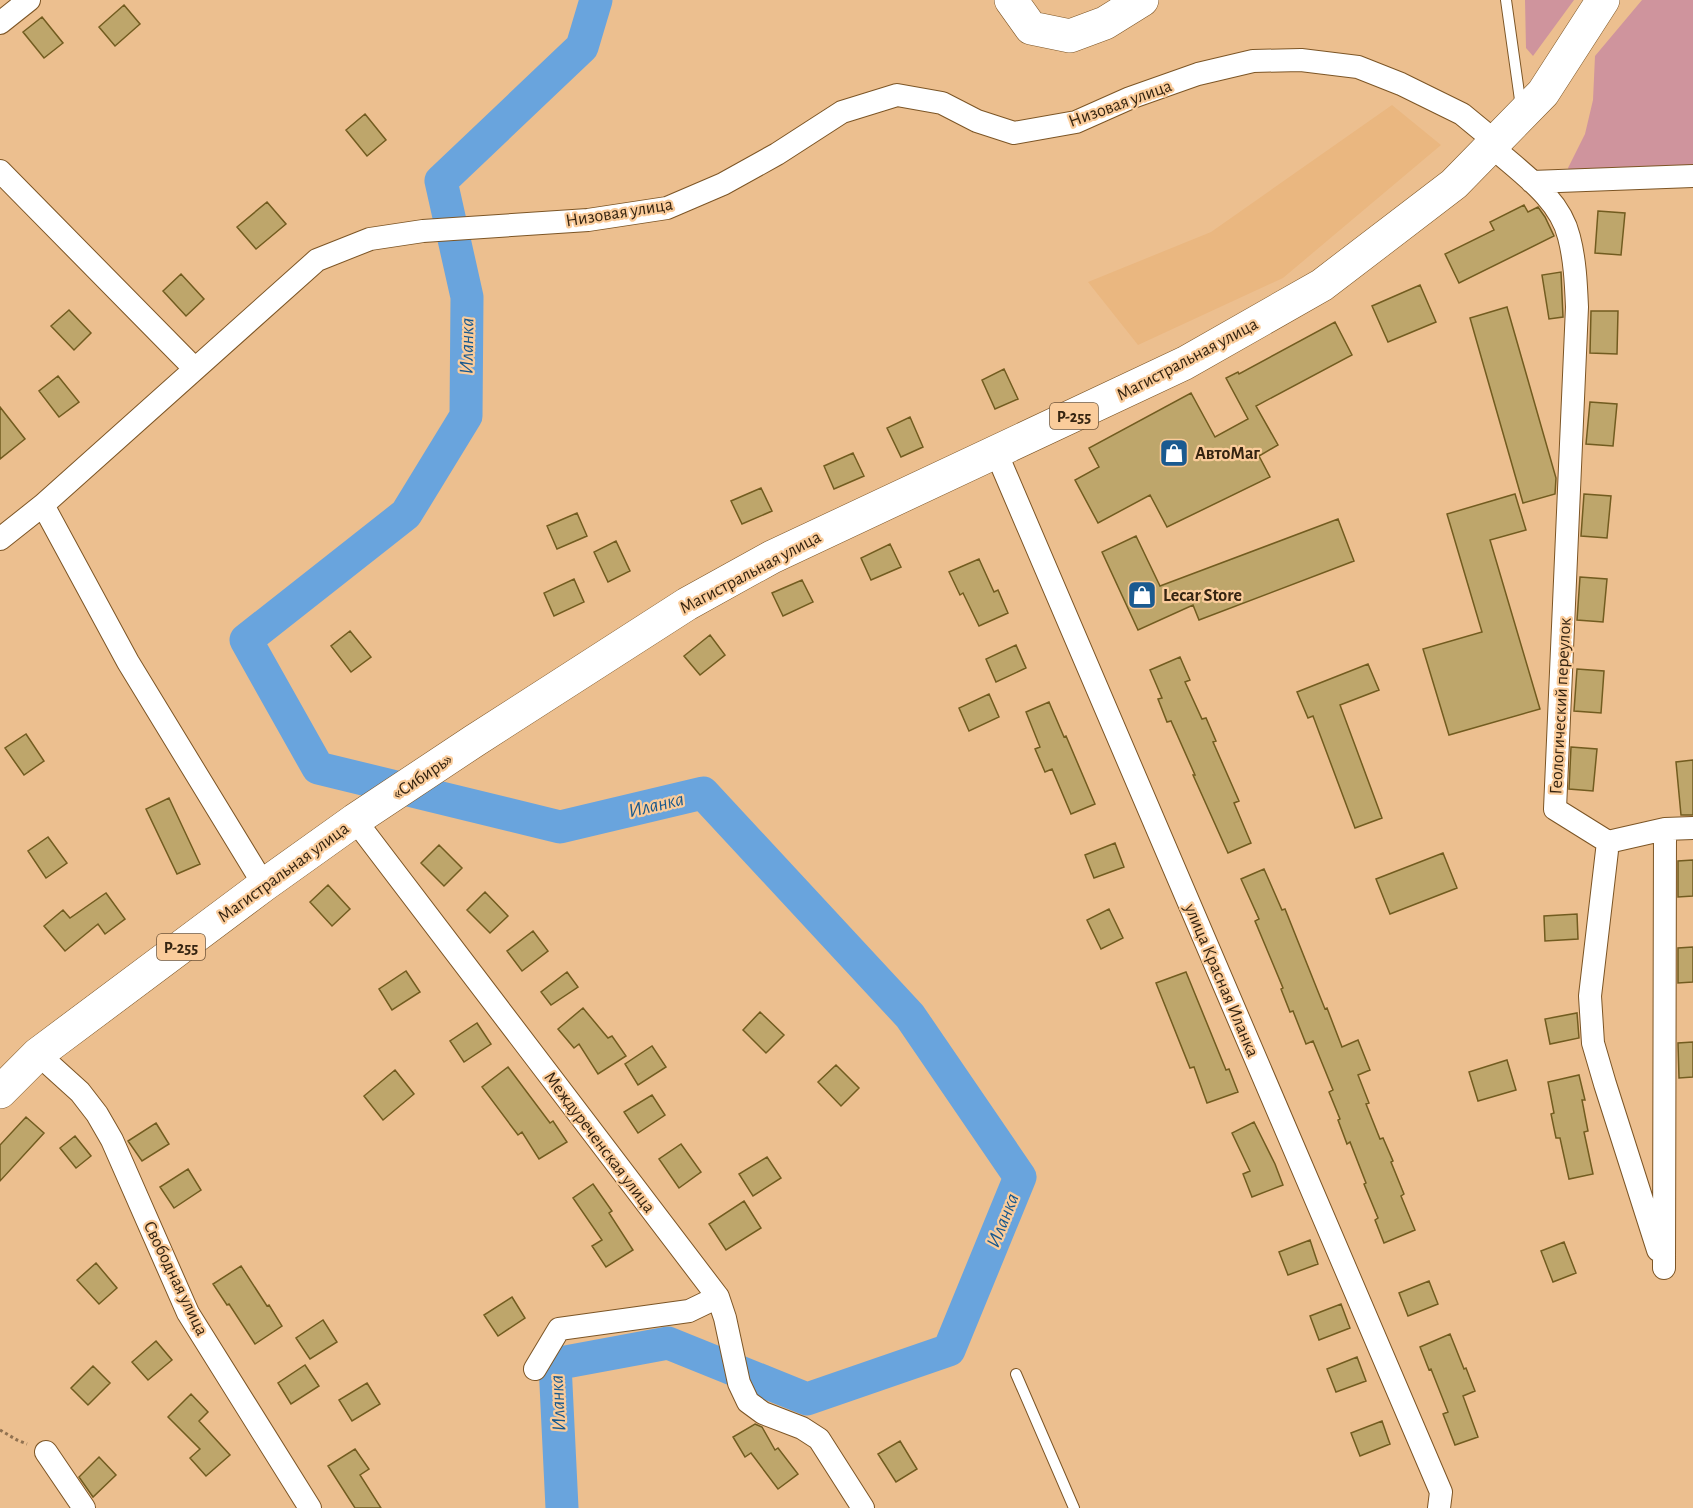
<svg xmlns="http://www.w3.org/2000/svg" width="1693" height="1508" font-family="'Alegreya Sans',sans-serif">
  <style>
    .built { fill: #eab780 }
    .green { fill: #cf949d }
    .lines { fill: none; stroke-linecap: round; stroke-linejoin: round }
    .river { stroke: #69a4dd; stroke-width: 33 }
    .building { fill: #bea66b; stroke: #725c20; stroke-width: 1.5 }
    .lane-casing { stroke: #7c5525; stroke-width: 12 }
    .street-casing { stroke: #7c5525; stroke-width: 24 }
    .primary-casing { stroke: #7c5525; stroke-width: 34 }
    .path { stroke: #907150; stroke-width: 3; stroke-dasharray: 3 3; stroke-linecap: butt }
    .lane { stroke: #fff; stroke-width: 10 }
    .street { stroke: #fff; stroke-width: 22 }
    .primary { stroke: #fff; stroke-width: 33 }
    .labels { text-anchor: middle; stroke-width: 4.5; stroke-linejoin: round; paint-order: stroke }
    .shield { fill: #facc9b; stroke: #70563a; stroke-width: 1.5 }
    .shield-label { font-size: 16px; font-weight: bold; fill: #352411 }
    .street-label { font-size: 18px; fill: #352411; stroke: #facc9b }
    .poi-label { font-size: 18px; font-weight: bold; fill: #352411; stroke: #facc9b; text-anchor: start }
    .water-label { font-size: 20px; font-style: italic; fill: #18588d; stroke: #facc9b }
  </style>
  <rect width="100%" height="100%" fill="#ecbf8f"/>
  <!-- built -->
  <path class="built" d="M1392,105L1441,145L1283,278L1138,345L1088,282L1211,232Z"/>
  <!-- green -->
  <path class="green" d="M1525,0H1574L1533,56L1526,48Z
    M1642,0H1693V171L1571,175L1568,168L1585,134L1593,100L1595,56Z"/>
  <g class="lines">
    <!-- river -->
    <path class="river" d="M562,1508L555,1364L668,1343L807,1399L949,1350L1020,1177L910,1016L703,793L560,827L318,768L246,640L406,514L466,416L467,297L441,181L582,47L596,0"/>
  </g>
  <!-- building -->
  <path class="building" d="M124,5L140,24L115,46L99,27Z
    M42,17L63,43L44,58L23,32Z
    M365,114L386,140L367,156L346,130Z
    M267,202L286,224L256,249L237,227Z
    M1524,205L1528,212L1538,207L1545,217L1554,236L1459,283L1445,254L1494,230L1490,222Z
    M1598,211L1625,213L1621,255L1595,253Z
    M1561,272L1563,317L1549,319L1542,275Z
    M181,274L204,299L186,316L163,291Z
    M1420,285L1436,322L1388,342L1372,306Z
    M1507,307L1556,478L1555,494L1523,503L1470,318Z
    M69,310L91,333L74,350L51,326Z
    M1591,311H1618L1617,354L1590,353Z
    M1335,322L1352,355L1256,406L1278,445L1259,456L1270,477L1167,527L1150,495L1098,523L1075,480L1099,467L1089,448L1191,393L1215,437L1248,419L1226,378L1238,372L1239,374Z
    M1004,369L1018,399L995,409L982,380Z
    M58,376L79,402L59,417L39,391Z
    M1590,402L1617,404L1613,446L1586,444Z
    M0,407L25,439L0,459Z
    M910,417L923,447L901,457L887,428Z
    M853,453L864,476L834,489L824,466Z
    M761,488L772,511L742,524L731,501Z
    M1515,494L1526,530L1490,540L1540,709L1449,735L1423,649L1482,632L1447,514Z
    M1584,494L1611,496L1607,538L1581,536Z
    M577,513L587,536L557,549L547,526Z
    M1338,519L1354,561L1199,620L1193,605L1138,630L1102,552L1136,536L1160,586Z
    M616,541L630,571L608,582L594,552Z
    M890,544L901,567L871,580L861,558Z
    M979,559L994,592L998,590L1008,613L979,626L963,593L960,595L949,572Z
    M1580,577L1607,579L1603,622L1577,620Z
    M574,579L584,602L554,616L544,593Z
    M802,580L813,602L783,616L772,593Z
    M350,631L371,657L351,672L331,646Z
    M710,635L725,655L700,675L684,656Z
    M1016,645L1026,668L996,682L986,659Z
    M1180,657L1190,680L1185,682L1202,719L1206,718L1216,741L1213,742L1239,801L1234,803L1251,843L1228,853L1193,775H1195L1171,721L1167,722L1158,699L1162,698L1150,670Z
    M1368,664L1379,690L1340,705L1382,818L1355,828L1313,716L1308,718L1297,692Z
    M1577,669L1604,671L1601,713L1574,711Z
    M989,694L999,717L969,731L959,708Z
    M1049,702L1064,737L1066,736L1095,804L1071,814L1052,769L1045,772L1035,749L1040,747L1026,712Z
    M26,734L44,761L24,775L5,748Z
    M1571,747L1597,749L1593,791L1569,789Z
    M1693,760V815H1681L1676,762Z
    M169,798L200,864L177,874L146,809Z
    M48,837L67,863L46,878L28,851Z
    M1115,843L1124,867L1094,878L1085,855Z
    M439,845L462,868L444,886L421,863Z
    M1443,853L1457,888L1390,914L1376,879Z
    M1693,860V896L1678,897V861Z
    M1264,869L1282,910L1285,909L1325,1009L1327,1008L1342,1047L1358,1040L1370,1070L1358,1075L1369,1103L1366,1104L1380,1139L1383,1138L1393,1161L1391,1162L1404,1194L1401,1196L1415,1230L1384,1243L1375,1220L1378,1218L1364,1184L1366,1183L1350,1142L1347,1144L1338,1120L1340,1119L1329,1092L1333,1090L1313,1041L1306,1044L1293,1011L1290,1012L1281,989L1283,988L1255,921L1259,919L1241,879Z
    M328,885L350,909L332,926L310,902Z
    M485,892L508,916L490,933L467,910Z
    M106,893L125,919L105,934L98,924L65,951L44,926L63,910L70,918Z
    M1109,909L1123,938L1101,949L1087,920Z
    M1577,914L1578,939L1545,941L1544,916Z
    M533,931L548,951L522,971L507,951Z
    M1693,947V982L1678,983V948Z
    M406,971L420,992L392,1010L379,989Z
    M567,972L578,987L551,1005L541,992Z
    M1186,972L1226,1070L1229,1069L1238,1092L1207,1103L1194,1067L1190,1068L1156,983Z
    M583,1008L608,1038L612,1036L626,1056L598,1074L579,1044L574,1048L558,1029Z
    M760,1012L784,1035L766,1053L743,1030Z
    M1577,1013L1579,1038L1550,1044L1545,1019Z
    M477,1023L491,1044L464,1062L450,1041Z
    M1693,1042V1077L1679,1078L1678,1043Z
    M652,1046L666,1067L638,1085L625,1064Z
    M1507,1060L1516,1090L1478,1101L1469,1072Z
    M836,1065L859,1088L841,1106L818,1082Z
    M508,1067L550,1123L553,1121L567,1142L539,1159L522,1132L518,1135L482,1087Z
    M395,1070L414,1094L383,1120L364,1096Z
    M1579,1075L1585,1100H1582L1588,1131L1584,1132L1593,1174L1569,1179L1560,1138H1556L1551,1114L1554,1113L1548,1082Z
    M652,1095L665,1115L638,1133L624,1112Z
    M26,1117L44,1133L0,1181V1145Z
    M1254,1122L1275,1164L1283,1185L1252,1197L1243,1174L1250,1171L1232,1133Z
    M156,1123L169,1144L142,1161L128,1141Z
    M75,1136L91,1156L76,1168L60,1148Z
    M681,1144L701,1172L679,1188L659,1159Z
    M767,1157L781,1178L753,1196L739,1174Z
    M188,1169L201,1190L174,1208L160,1187Z
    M593,1184L612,1211L609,1213L633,1250L606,1267L592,1246L602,1240L573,1198Z
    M744,1201L761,1228L726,1250L709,1224Z
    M1310,1240L1318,1264L1288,1275L1279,1252Z
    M1564,1242L1576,1273L1553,1282L1541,1251Z
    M96,1263L117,1288L99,1304L77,1280Z
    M241,1266L267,1306L269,1305L282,1326L255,1344L229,1304L227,1305L213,1284Z
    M1429,1281L1438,1304L1408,1316L1399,1293Z
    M512,1297L525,1318L498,1336L484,1315Z
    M1341,1304L1350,1328L1319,1340L1310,1316Z
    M323,1320L337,1342L310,1359L296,1338Z
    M1450,1334L1464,1369L1466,1368L1475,1391L1463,1396L1478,1437L1455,1445L1443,1414L1448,1412L1431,1369L1429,1370L1420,1347Z
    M156,1341L172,1360L148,1380L132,1362Z
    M1357,1357L1366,1381L1336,1392L1327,1369Z
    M305,1365L319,1386L291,1404L278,1383Z
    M93,1366L110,1383L88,1405L71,1388Z
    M367,1383L380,1404L352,1421L339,1400Z
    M191,1394L208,1412L199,1421L230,1455L206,1476L190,1458L200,1449L168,1417Z
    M1382,1421L1390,1444L1360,1456L1351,1433Z
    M755,1424L762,1427L775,1450L778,1448L798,1474L778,1489L751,1453L745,1457L733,1437Z
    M900,1441L917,1469L896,1482L878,1454Z
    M355,1449L369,1469L360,1475L381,1508H355L328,1466Z
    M99,1457L116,1475L93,1497L79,1477Z"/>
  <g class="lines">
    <!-- lane casing -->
    <g class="lane-casing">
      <path id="lane" d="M1506,0L1521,107
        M1016,1374L1074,1508"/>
    </g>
    <!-- street casing -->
    <g class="street-casing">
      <path id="street" d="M0,23L29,0
        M1491,146C1520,172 1560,198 1569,237C1575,260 1576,284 1577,307L1555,809L1608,842L1665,829L1664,1268
        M0,171L195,369
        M1532,182L1693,176
        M996,452L1441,1492L1439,1508
        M0,539L43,505
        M355,820L718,1297L689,1311L559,1329L535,1369
        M1665,829L1693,828
        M1608,842L1590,996L1593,1043L1605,1084L1658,1250
        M264,885L128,662L43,505L317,260L370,239L423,231L588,220L667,208L723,184L777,154L842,112L897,95L942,103L977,121L1014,133L1076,122L1130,98L1198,74L1253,61L1301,60L1358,67L1401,84L1462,114L1496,142
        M38,1054L80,1092L97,1114L112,1140L188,1313L310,1508
        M718,1297L725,1318L739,1383L748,1402L763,1413L802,1428L819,1439L863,1508
        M46,1452L84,1508"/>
    </g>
    <!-- primary casing -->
    <g class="primary-casing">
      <path id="primary" d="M1011,0L1031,28L1070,36L1105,23L1142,0
        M0,1092L38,1054L264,885L355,820L474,741L687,604L772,557L1185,363L1322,285L1454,184L1543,93L1603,0"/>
    </g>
    <!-- path -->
    <path class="path" d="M0,1430L17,1440L27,1444"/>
    <!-- lane -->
    <use href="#lane" class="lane"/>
    <!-- street -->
    <use href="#street" class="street"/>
    <!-- primary -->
    <use href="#primary" class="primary"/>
  </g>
  <!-- icons -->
  <defs>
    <g id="shop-square" transform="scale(1.5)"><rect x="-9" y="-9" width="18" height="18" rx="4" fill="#1a5a90" stroke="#facc9b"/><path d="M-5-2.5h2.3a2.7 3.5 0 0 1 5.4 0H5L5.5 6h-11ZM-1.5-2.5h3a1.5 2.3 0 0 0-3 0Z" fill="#fff"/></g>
  </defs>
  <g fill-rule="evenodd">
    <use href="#shop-square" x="1174" y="453"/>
    <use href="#shop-square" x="1142" y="595"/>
  </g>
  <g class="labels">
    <!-- shield labels -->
    <g class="shield">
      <rect x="1050" y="403" width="48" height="26" rx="4.5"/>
      <rect x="157" y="934" width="48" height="26" rx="4.5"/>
    </g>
    <g class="shield-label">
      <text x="1074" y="422">Р-255</text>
      <text x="181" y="953">Р-255</text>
    </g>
    <!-- street labels -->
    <g class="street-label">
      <text transform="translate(1120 103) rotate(-20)" y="6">Низовая улица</text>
      <text transform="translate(619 212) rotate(-9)" y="6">Низовая улица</text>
      <text transform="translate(1187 359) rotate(-28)" y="6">Магистральная улица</text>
      <text transform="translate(750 572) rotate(-28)" y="6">Магистральная улица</text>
      <text transform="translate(1560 706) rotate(-87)" y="6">Геологический переулок</text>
      <text transform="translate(422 776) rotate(-34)" y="6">«Сибирь»</text>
      <text transform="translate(283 872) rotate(-36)" y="6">Магистральная улица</text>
      <text transform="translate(1222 980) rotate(67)" y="6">улица Красная Иланка</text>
      <text transform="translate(600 1142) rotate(53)" y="6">Междуреченская улица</text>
      <text transform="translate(176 1278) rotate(64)" y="6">Свободная улица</text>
    </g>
    <!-- poi labels -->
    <g class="poi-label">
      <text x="1195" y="459">АвтоМаг</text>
      <text x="1163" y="601">Lecar Store</text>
    </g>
    <!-- water labels -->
    <g class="water-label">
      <text transform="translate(466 346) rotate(-89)" y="7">Иланка</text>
      <text transform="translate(656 804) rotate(-13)" y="7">Иланка</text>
      <text transform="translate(1002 1220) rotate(-68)" y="7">Иланка</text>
      <text transform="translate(557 1403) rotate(-93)" y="7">Иланка</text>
    </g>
  </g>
</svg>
